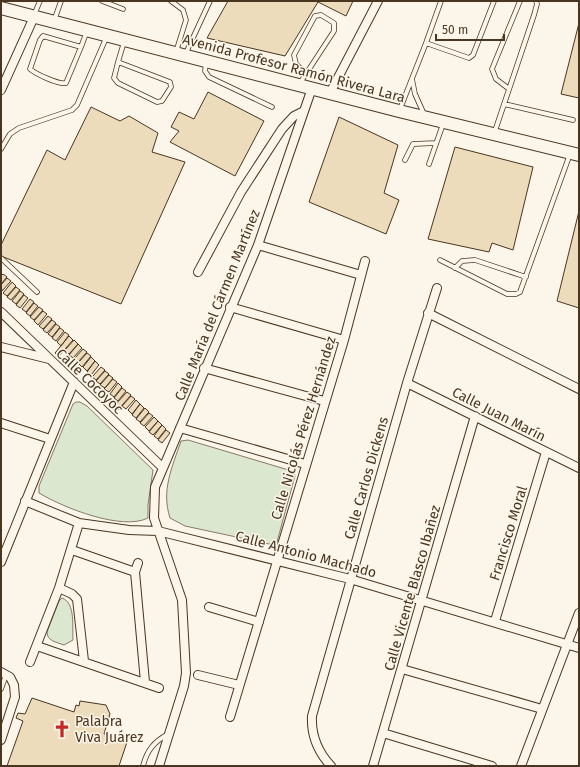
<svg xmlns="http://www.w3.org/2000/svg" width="580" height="767" font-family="'Fira Sans',sans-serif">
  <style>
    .green { fill: #dce7d0; stroke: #887966 }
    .building { fill: #ecdcbc; stroke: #4a3520 }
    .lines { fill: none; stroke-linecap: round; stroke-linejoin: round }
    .service-casing { stroke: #4a3520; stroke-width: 5.5 }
    .minor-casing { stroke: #4a3520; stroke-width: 10 }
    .secondary-casing { stroke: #4a3520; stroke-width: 14 }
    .service { stroke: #fbf6e9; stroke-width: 4 }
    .minor { stroke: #fbf6e9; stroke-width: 8 }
    .secondary { stroke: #fbf6e9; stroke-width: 12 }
    .labels { text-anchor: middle; stroke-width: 3; stroke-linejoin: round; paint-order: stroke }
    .street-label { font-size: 14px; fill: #4a3520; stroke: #fbf6e9 }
    .poi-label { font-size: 14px; fill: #4a3520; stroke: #fbf6e9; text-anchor: start }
  </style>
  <rect width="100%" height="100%" fill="#fbf6e9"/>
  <!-- green -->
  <path class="green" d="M76,402H80L87,406L153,470L148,505V518C122,531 64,508 39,493V486L73,404Z
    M188,440L292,471L295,476L277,542L269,544L185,526L170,518C161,490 172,468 181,441Z
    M62,598C76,603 72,628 73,640L64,645C56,642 47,641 47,632L59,601Z"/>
  <!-- building -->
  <path class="building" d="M228,1H353L346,16L318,2L285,56L207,38Z
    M579,23V98L561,94Z
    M208,92L264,121L235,176L170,142L179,131L171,127L179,112L194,119Z
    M91,107L120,121L129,116L158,133L152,152L185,162L121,304L1,256V245L47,150L65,160Z
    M339,117L398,145L384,193L399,200L386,234L309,202Z
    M455,147L533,167L513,250L492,243L489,252L428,239Z
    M579,211V308L557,301Z
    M3,274L7,277L1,284V276Z
    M7,278L11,281L2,291L1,285Z
    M12,282L16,286L7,296L3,293Z
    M16,287L20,290L11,300L7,297Z
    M20,291L24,294L16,304L12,301Z
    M24,295L28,298L20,308L16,305Z
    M30,299L34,302L26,312L22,309Z
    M34,303L38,306L30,316L26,313Z
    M39,307L43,310L34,320L30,317Z
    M43,311L47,314L38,325L34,321Z
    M48,316L52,319L43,329L39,326Z
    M52,320L56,323L47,333L43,330Z
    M56,324L60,327L52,337L48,334Z
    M60,328L64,331L56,341L52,338Z
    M65,332L69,335L61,346L57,342Z
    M69,336L73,340L59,356L55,353Z
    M74,340L78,344L69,354L65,350Z
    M78,344L82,348L73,358L69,355Z
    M83,349L87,352L78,362L74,359Z
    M87,353L91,356L82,367L78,363Z
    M91,357L95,361L87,371L83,367Z
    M95,361L99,365L91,375L87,372Z
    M101,367L105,370L96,380L92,377Z
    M105,371L109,374L100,384L96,381Z
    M109,375L113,378L105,388L100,385Z
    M113,379L117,382L109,392L104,389Z
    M118,383L122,387L114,397L110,394Z
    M122,388L126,391L118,401L114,398Z
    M127,392L131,395L118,410L114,406Z
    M131,396L135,399L126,409L122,406Z
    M136,400L140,404L132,414L128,410Z
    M140,404L144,408L136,418L132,415Z
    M145,408L149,412L140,422L136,419Z
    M149,413L153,416L144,426L140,423Z
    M154,417L158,421L149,431L145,427Z
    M158,421L162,425L153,435L149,432Z
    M162,425L166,429L158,439L154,436Z
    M166,430L170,433L162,443L158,440Z
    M32,698L74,712L76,705L79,706L80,701L106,705L110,714L104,734L127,742L119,766H7L23,721L16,718L18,713L25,714Z"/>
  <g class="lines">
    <!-- service casing -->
    <g class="service-casing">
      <path id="service" d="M102,1L123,9
        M171,1L183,10L186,20L176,52
        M441,1L426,43L469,58L473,55L494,1
        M34,15L40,1
        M54,21L61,1
        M43,36L81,47L66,83C59,85 36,74 30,69L40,40Z
        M81,47L87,31
        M185,55L210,1
        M118,62L170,82L171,87L162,101L157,102L118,83L114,78Z
        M118,62L124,42
        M206,63L205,71L209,77L272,107
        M412,79L415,94L424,114
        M300,83L334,31V23L321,15L315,16L294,55L296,64L306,74
        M509,89L496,79L492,69L520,1
        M504,104L573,120
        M400,109L426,43
        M494,134L534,15L537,4L536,1
        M1,149L10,134L19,128L72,110L77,105L107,36
        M405,160L413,144L436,143
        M429,164L443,124
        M1,258L37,292
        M440,260L507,294H516L520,292L570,154
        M455,268L462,261L475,260L526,277
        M1,689L6,675
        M143,766C147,750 154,742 168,734"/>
    </g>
    <!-- minor casing -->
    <g class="minor-casing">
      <path id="minor" d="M1,90L34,17
        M330,93L378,1
        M258,245L361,275
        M198,272L241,192L282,129L294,116L304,111
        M230,307L344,340
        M1,312L162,467
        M428,313L579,389
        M1,347L49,359
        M204,368L324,401
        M407,383L579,468
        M1,423L50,439
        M180,428L305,464
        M25,501L79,523L129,530L158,531L350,579L579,648
        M72,550L135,572L145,682
        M1,562L74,382
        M135,572L138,563
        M59,588L72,594L77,599L84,661
        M209,607L259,622
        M495,621L546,452
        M37,646L159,688
        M30,662L59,588L79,523
        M402,669L542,709
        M1,672L10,677L14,685L15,697L1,740
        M198,675L239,685
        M230,717L344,340L365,261
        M383,733L492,766
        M159,766L184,686L186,673L182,600L154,518L155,487L258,245L312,88
        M331,766C318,752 311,735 312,716L407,383L437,288
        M373,766L475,416
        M521,766L579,613"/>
    </g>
    <!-- secondary casing -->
    <g class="secondary-casing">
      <path id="secondary" d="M1,8L399,111L579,155"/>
    </g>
    <!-- service -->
    <use href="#service" class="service"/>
    <!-- minor -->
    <use href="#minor" class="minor"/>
    <!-- secondary -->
    <use href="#secondary" class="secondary"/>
  </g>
  <!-- icons -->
  <defs>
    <g id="church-bare" transform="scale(1.38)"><path d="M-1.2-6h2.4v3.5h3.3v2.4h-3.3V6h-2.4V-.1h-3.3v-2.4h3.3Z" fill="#c62828" stroke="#fbf6e9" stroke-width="2.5" paint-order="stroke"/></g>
  </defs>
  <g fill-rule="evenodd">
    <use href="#church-bare" x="62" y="729"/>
  </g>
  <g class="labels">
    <!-- street labels -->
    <g class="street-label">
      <text transform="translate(294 68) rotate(15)" y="5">Avenida Profesor Ramón Rivera Lara</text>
      <text transform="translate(217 305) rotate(-68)" y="5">Calle María del Cármen Martínez</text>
      <text transform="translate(90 381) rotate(44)" y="5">Calle Cocoyoc</text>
      <text transform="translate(499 414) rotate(27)" y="5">Calle Juan Marín</text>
      <text transform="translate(303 428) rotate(-73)" y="5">Calle Nicolás Pérez Hernández</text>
      <text transform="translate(366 478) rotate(-74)" y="5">Calle Carlos Dickens</text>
      <text transform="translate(508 533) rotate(-73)" y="5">Francisco Moral</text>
      <text transform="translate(306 554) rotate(15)" y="5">Calle Antonio Machado</text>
      <text transform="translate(412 588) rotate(-74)" y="5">Calle Vicente Blasco Ibañez</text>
    </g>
    <!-- poi labels -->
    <g class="poi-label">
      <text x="75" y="726">Palabra<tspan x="75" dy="16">Viva Juárez</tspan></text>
    </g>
  </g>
  <!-- border -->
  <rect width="580" height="767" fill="none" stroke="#4a3520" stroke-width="4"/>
  <!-- scale -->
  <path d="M436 34v6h68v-6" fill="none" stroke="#4a3520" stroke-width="2"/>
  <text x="442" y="34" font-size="12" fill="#4a3520" stroke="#fbf6e9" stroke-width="3" paint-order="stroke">50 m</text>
</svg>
